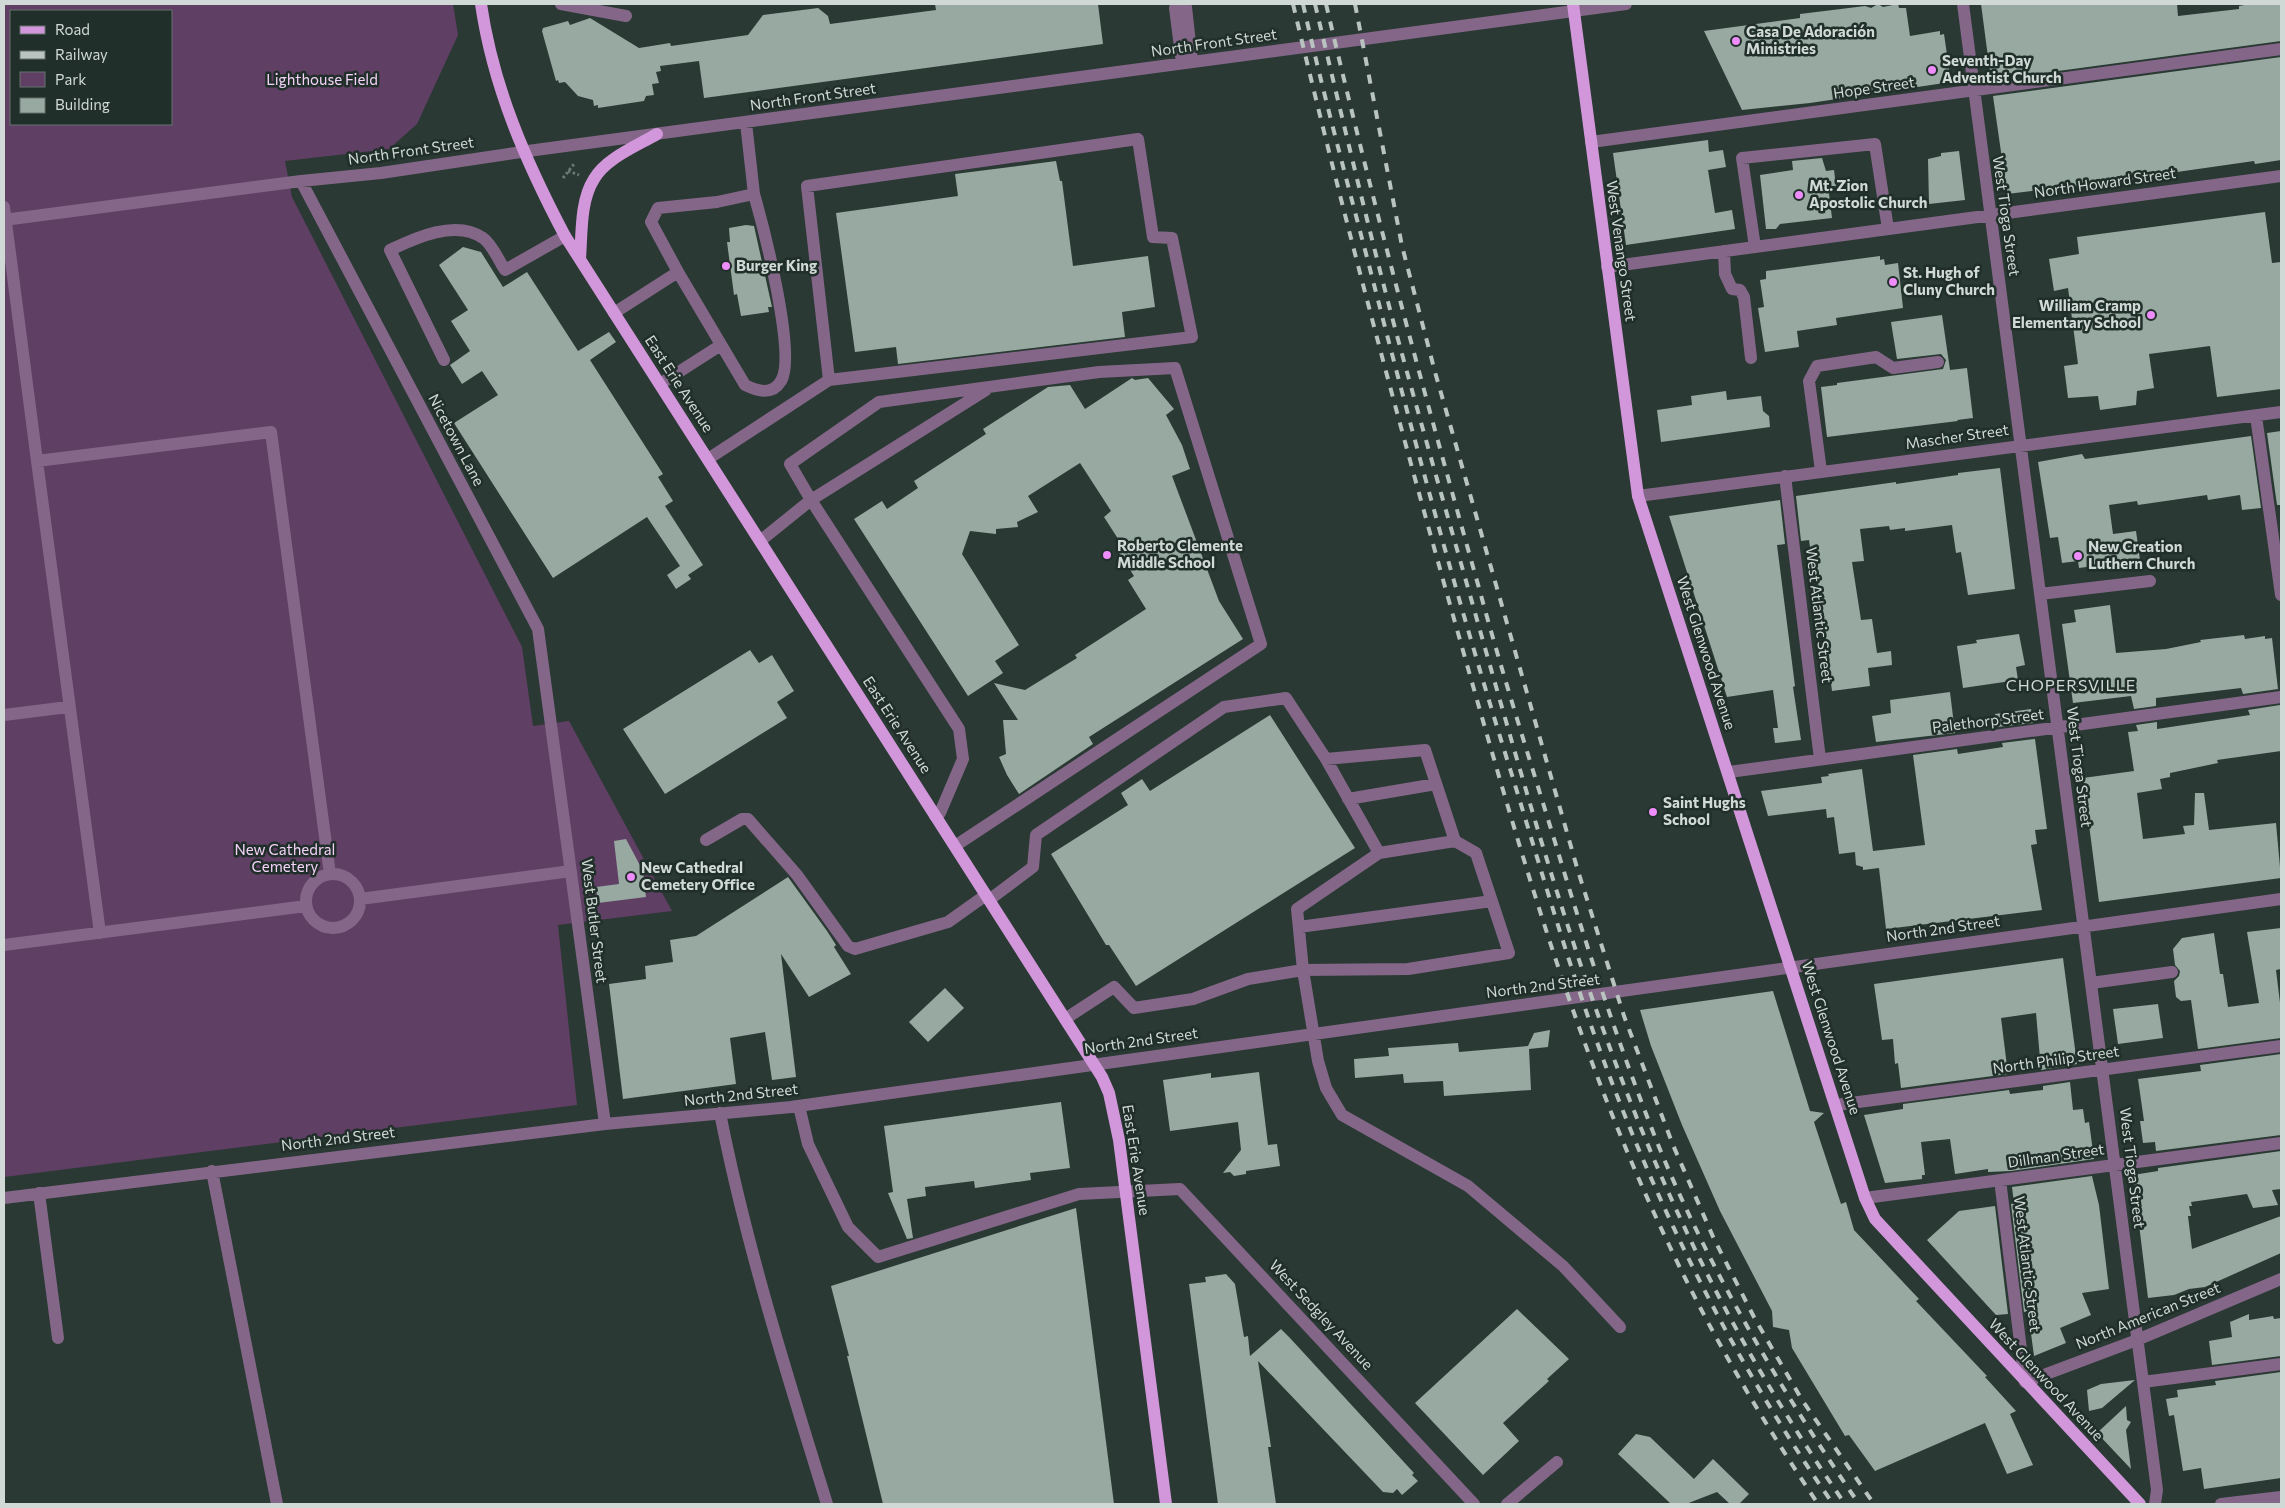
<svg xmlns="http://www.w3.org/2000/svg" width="2285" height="1508" font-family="Commissioner,sans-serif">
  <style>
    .green { fill: #603f64; fill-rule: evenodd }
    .building { fill: #97a9a1 }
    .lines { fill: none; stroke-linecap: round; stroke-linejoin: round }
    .path { stroke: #6a7772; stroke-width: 3; stroke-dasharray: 2.5 2.5; stroke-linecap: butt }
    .minor { stroke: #846788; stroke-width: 12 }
    .major { stroke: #d297da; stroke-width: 12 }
    .rail { stroke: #b9c3bf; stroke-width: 4; stroke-dasharray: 9 9; stroke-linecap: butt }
    .poi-dot { fill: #ed8cfa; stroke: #202f29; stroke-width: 2 }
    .labels { text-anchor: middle; stroke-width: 5; stroke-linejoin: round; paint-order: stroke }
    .poi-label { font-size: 15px; font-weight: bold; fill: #d0d9d5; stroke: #202f29; text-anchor: start }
    .street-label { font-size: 15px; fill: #d0d9d5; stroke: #202f29 }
    .park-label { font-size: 15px; fill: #f5d3f9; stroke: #202f29 }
    .neighbourhood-label { font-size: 16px; letter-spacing: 1px; fill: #d0d9d5; stroke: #202f29 }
  </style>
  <rect width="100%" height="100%" fill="#2a3933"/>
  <!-- green -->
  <path class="green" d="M4,4H453L458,35L417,124L389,149L285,161L292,197L522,647L533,726L569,721L672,911L558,925L577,1105L4,1177ZM11,11H171V124H11Z"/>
  <!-- building -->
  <path class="building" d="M935,4H1098L1103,44L704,98L699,61L660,66L661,71L656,72L659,83L652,84L654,95L646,96L644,101L598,108V105L594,106L593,100L578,96L565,82L559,83L558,80L556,81L542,31L543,28L568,21L570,25L590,18L639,48L670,43L671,46L748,35L763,15L818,8L828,16L830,24L936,10Z
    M1878,4L1883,7L1898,4L1899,8H1906L1910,36L1940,31V35L1944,34L1951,82L1810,103L1742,110L1704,31L1800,18V14L1865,6L1871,8Z
    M1981,4H2177L2178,16L2239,9V6L2250,4H2281V41L1991,80Z
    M2281,57V160L2255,164L2254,161L2170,173V175L2007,194L1993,96Z
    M1708,140L1709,152L1723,150L1726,167L1708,170L1715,213L1732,210L1735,229L1626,245L1613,153Z
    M1959,151L1965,200L1929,204L1928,159L1941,156V153Z
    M1822,158L1826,171L1834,170L1836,186H1828L1832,218L1780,224L1776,229H1766L1760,175L1793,170L1792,161Z
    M1056,161L1060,181H1062L1073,266L1148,256L1155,307L1122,312L1125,337L898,364L896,347L855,352L836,213L958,196L955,174Z
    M2265,212L2272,263L2281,262V389L2217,397L2210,346L2149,354L2154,388L2137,391L2136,405L2100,410L2098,396L2068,398L2064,366L2078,364L2068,288L2054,291L2049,259L2079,254L2077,237Z
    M746,225L754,226L772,307H768L769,312L741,316L737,294L734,295L727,242H730L729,228Z
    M463,247L481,252L503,287L527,272L578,351L609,332L616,342L590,360L663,474L658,477L673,501L665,506L703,565L688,575L691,579L676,589L667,575L680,566L647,517L553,578L454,423L498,395L482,371L462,384L450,365L470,351L451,321L468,310L439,265Z
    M1880,256V260L1884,259L1885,265L1898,263L1903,308L1836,318L1837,325L1797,331L1799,347L1765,352L1758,308L1764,307L1760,280L1766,279V271Z
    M1942,315L1950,370L1967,368L1973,418L1957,420L1958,421L1827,437L1821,387L1837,385V383L1943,369L1946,360L1941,354L1897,359L1891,322Z
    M1132,378L1135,380L1148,378L1174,409L1166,415L1182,445L1190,469L1172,476L1219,601L1243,639L1089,737L1093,744L1019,794L1007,775L999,757L1006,754L1003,720H1018L994,683L1025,690L1077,658L1075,655L1146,609L1128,580L1134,576L1116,548L1122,545L1104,517L1111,511L1080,463L1028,496L1038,512L1017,522L1018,527L996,529V534L970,531L962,554L1019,645L995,661L1003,673L968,696L854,519L882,501L887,509L918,488L914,481L986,434L983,429L1048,387L1070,385L1085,409Z
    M1726,391L1727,400L1761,396L1763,411L1769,416L1770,427L1661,442L1657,410L1692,405L1691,396Z
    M2281,431V505H2277L2267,433Z
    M2251,436L2261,508L2242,510L2240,495L2208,500L2207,495L2138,505L2137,501L2109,505L2113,534L2136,531L2140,560L2079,568L2078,561L2062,563L2058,537L2050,538L2038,462L2082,454L2085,459Z
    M2000,468L2015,589L1968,595L1961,552L1956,553L1952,525L1905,531V528L1890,530L1889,526L1860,529L1864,561L1852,562L1861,620L1872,619L1877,653L1891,651L1892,665L1868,668L1870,686L1832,691L1816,567L1813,568L1809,540L1801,541L1796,496L1896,482V484L1958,475V473Z
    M1780,500L1785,544L1777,545L1795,686L1793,687L1801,740L1775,743L1773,728H1778L1773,690L1727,697L1669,516Z
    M2110,605L2116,653L2166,649L2201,642L2200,640L2244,635L2245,639L2265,636V639L2272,638L2278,689L2243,694L2241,688L2156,698V706L2134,709L2131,696L2073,703L2062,624L2076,622L2074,610Z
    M2019,634L2025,665L2016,667L2018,680L1963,688L1957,646L1977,643L1976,640Z
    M750,650L759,663L772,655L794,691L777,702L787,718L665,794L623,729Z
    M1950,692L1955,733L1876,742L1872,716L1891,713L1890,700Z
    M2280,705L2281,751L2217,760L2218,763L2170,773V777L2160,779L2162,789L2137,793L2143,839L2185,834L2183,826L2194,825L2195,793H2204L2209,830L2276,823L2281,878L2099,902L2083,778L2134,771L2128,732L2138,731L2136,725L2157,722V729L2250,715L2248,710Z
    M2031,709L2033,723L1997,727L1995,714Z
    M1270,715L1355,848L1136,986L1109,945H1106L1051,854L1128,805L1121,793L1142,779L1150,791Z
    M2035,739L2047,829L2035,830L2037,844L2031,845L2042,910L1886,929L1879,868L1863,870V867L1856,865L1855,852L1839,854L1834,817L1827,818L1826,809L1768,816L1761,791L1822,783L1821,777L1829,776L1828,774L1862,769L1873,851L1925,845L1913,755L1957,749L1958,754L2003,747L2002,743Z
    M626,839L643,871L646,897L598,903L596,887L619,884L614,841Z
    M788,877L827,931L836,945L834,947L851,974L809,997L781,954L796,1077L772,1080L765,1032L730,1038L736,1084L623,1099L609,984L646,979L645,966L673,962L670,940L696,936Z
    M2281,928V969L2276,970L2281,1011V1038L2198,1049L2191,1000L2181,1001L2176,997L2174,981L2179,976L2180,971L2175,965L2173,949L2182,938L2214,933L2220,974H2223L2228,1007L2259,1003L2247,932Z
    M2063,958L2077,1064L2041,1070L2036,1013L2001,1018L2008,1074L1901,1088L1898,1063L1895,1064L1893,1039L1882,1040L1874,984Z
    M945,988L964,1008L928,1042L909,1022Z
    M1773,991L1810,1111L1824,1113L1814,1122L1841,1204L1846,1202L1854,1230L1919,1299L1916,1301L1987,1376L1985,1377L2016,1411L2010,1414L2033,1465L2007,1474L1985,1423L1875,1471L1849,1435L1845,1436L1792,1348L1789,1330L1773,1327L1772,1311L1720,1211L1682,1125L1651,1046L1640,1010Z
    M2158,1004L2163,1038L2118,1044L2113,1009Z
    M1550,1030L1548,1047L1529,1049L1531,1090L1444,1096L1443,1081L1404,1083L1403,1074L1355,1078L1354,1059L1389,1056L1388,1048L1458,1043L1459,1052L1528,1046L1534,1033Z
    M2281,1054V1135L2156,1151L2155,1142L2143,1143L2140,1121H2144L2138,1079L2201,1071L2200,1065Z
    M1259,1072L1268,1145L1277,1144L1280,1166L1246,1171V1174L1234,1176L1230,1172L1223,1173L1241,1150L1238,1122L1170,1131L1163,1080L1211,1073V1078Z
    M2070,1082L2073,1110L2083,1109L2085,1123L2089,1122L2094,1159L2011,1171L1988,1172V1169L1955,1174L1950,1139L1921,1142L1925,1175H1922V1179L1885,1183L1864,1115L1903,1109V1104L2009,1090L2010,1094L2043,1090V1086Z
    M1061,1102L1070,1168L1030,1173L1031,1180L975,1188L974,1181L925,1187L926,1196L907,1199L913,1238L907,1239L888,1193L893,1192L884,1126Z
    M2281,1151V1189L2272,1190L2278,1205L2253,1208L2247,1194L2191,1202L2192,1206H2189L2191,1216H2188L2192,1249L2281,1216V1253L2205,1287L2189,1289L2174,1295L2148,1298L2133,1175L2158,1171V1168Z
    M2092,1176L2099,1205L2109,1289L2082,1293L2091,1315L2060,1328L2066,1343L2034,1356L2028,1311L2024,1312L2011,1204L2014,1203L2012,1187Z
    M1995,1206L2008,1314L1996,1315L1927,1240L1959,1211Z
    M1076,1208L1114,1504H883L847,1356H849L831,1286Z
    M1226,1274L1235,1284L1244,1337L1248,1336L1250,1356L1281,1329L1290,1338L1414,1473L1412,1475L1418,1481L1402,1495L1397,1489L1393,1493L1383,1492L1258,1361L1271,1447H1268L1276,1504H1218L1189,1284L1206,1282L1205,1277Z
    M1517,1309L1569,1359L1547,1379L1549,1381L1503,1423L1519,1441L1483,1475L1415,1403Z
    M2249,1314V1320L2273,1316L2274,1319L2281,1318V1356L2212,1365L2209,1341L2232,1337L2230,1322Z
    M2281,1372V1478L2204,1489L2201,1468L2183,1471L2174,1415L2169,1416L2166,1399L2178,1397L2177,1390L2216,1385L2215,1381Z
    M2135,1380L2102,1408L2089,1411L2087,1390L2101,1384Z
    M2126,1406L2127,1420L2131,1422L2126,1430L2131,1469L2097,1433Z
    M1636,1434L1650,1437L1694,1479L1713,1459L1749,1494L1739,1504H1730L1717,1492L1686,1504H1671L1618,1454Z"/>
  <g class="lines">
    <!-- path -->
    <path class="path" d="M568,171L579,175
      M563,178L574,164"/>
    <!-- minor -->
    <path class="minor" d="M561,4L626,16
      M1178,4L1175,8L1182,63
      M1183,4L1186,7L1192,62
      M1963,4L2143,1382L2157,1490L2155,1504
      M1591,142L2281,49
      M301,181L538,629L605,1124
      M4,207L37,461L271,432L330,874
      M4,220L301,181L381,173L528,151L1626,4
      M1755,247L1742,158L1875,144L1888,229
      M1724,251L1725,274L1732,289L1740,290L1744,297L1751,358
      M1607,267L2281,176
      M678,272L745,385C757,391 772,396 781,381C797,356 763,225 754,194
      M614,313L678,272L651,222L658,208L717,202L754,194L746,123
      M444,360L390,250C415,238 456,219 483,238C492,244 499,261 505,270L565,236
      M660,384L721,345
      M2256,416L2281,595
      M708,459L829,380L807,186L1138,139L1153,237L1172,238L1192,337L829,380
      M37,461L100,933
      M1821,471L1809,381L1817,366L1876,357L1893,368L1938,362
      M1785,476L1820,759
      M1638,496L2281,412
      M760,541L811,500L986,390
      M2040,594L2150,581
      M4,715L68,707
      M1326,759L1379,853L1297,909L1303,970L1318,1061L1326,1088L1342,1115L1468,1186L1563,1266L1620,1327
      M1729,772L2281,697
      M1348,799L1436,784
      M935,816L940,813L963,759L959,729L811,500L790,464L879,402L1099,372L1175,368L1261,644L955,846
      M706,840L742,819H748L797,875L848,946L855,949L948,922L986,895
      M1379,853L1455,841
      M306 901a27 27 0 1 1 54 0a27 27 0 1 1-54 0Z
      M360,899L571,871
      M989,900L1033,867L1036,835L1224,707L1286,698L1326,759L1425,750L1455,841L1476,853L1509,953L1408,969L1303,970L1248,979L1193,999L1134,1008L1114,987L1065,1019
      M1299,927L1492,901
      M4,945L306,906
      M2091,983L2172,972
      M1836,1105L2281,1046
      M799,1106L808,1144L848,1227L878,1257L1079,1194L1180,1189L1474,1504
      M720,1113C746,1245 787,1375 827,1504
      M212,1171L277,1504
      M2000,1180L2025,1382L2137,1340L2281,1279
      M39,1193L58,1338
      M4,1198L605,1124L791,1107L2281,899
      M1865,1198L2281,1143
      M2143,1382L2281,1364
      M1507,1504L1557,1462
      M2221,1504L2281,1497"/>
    <!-- major -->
    <path class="major" d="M481,4C493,87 526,162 565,236L1102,1077L1109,1093L1119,1140L1166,1504
      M1573,4L1638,496L1865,1198L1875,1219L2140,1504
      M580,259C582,233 580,201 594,179C606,158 637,146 657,134"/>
    <!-- rail -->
    <path class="rail" d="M1293,4C1343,215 1399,424 1458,633C1517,841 1576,1052 1670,1247C1712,1336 1763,1422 1818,1504
      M1303,4C1323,93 1347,181 1370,269C1413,437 1459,606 1511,772C1544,879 1575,988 1616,1093C1672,1238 1744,1376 1833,1504
      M1315,4C1341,113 1367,223 1396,332C1424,435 1454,538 1483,641C1541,844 1599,1050 1691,1241C1735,1333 1787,1420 1845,1504
      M1326,4C1372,200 1424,394 1479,588C1502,673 1529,757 1555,842C1586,945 1619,1047 1659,1147C1711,1273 1782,1392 1859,1504
      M1355,4L1402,246L1435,372L1578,871L1624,1016L1673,1145L1714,1239L1755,1319L1802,1400L1874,1504"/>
  </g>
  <!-- markers -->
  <g class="poi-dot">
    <circle cx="1736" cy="41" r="5"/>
    <circle cx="1932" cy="70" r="5"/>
    <circle cx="1799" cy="195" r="5"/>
    <circle cx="726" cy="266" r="5"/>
    <circle cx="1893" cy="282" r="5"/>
    <circle cx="2151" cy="315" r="5"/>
    <circle cx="1107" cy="555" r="5"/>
    <circle cx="2078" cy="556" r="5"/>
    <circle cx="1653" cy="812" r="5"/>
    <circle cx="631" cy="877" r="5"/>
  </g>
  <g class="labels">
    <!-- poi labels -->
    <g class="poi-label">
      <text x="1746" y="37">Casa De Adoración<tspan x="1746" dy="17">Ministries</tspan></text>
      <text x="1942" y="66">Seventh-Day<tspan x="1942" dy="17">Adventist Church</tspan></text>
      <text x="1809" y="191">Mt. Zion<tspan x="1809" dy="17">Apostolic Church</tspan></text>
      <text x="736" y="271">Burger King</text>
      <text x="1903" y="278">St. Hugh of<tspan x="1903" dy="17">Cluny Church</tspan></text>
      <text x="2141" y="311" text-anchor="end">William Cramp<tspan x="2141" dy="17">Elementary School</tspan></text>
      <text x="1117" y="551">Roberto Clemente<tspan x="1117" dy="17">Middle School</tspan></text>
      <text x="2088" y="552">New Creation<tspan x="2088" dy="17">Luthern Church</tspan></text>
      <text x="1663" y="808">Saint Hughs<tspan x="1663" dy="17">School</tspan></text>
      <text x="641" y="873">New Cathedral<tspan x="641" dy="17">Cemetery Office</tspan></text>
    </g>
    <!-- street labels -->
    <g class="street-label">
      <text transform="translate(1214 43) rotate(-8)" y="5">North Front Street</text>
      <text transform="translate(1874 88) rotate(-8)" y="5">Hope Street</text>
      <text transform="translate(813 97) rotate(-8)" y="5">North Front Street</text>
      <text transform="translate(411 151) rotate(-8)" y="5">North Front Street</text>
      <text transform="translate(2105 183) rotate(-8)" y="5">North Howard Street</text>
      <text transform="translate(2006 216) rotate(82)" y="5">West Tioga Street</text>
      <text transform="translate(1621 251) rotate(82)" y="5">West Venango Street</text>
      <text transform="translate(679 384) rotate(57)" y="5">East Erie Avenue</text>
      <text transform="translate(1957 437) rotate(-8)" y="5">Mascher Street</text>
      <text transform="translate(456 440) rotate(62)" y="5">Nicetown Lane</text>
      <text transform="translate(1819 615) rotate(83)" y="5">West Atlantic Street</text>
      <text transform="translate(1706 653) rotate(72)" y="5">West Glenwood Avenue</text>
      <text transform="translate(1988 721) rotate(-7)" y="5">Palethorp Street</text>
      <text transform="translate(897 725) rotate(57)" y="5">East Erie Avenue</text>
      <text transform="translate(2079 767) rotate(83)" y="5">West Tioga Street</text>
      <text transform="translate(594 921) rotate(83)" y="5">West Butler Street</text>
      <text transform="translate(1943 929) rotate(-8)" y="5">North 2nd Street</text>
      <text transform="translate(1543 986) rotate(-7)" y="5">North 2nd Street</text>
      <text transform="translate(1831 1038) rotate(72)" y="5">West Glenwood Avenue</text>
      <text transform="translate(1141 1041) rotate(-8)" y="5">North 2nd Street</text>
      <text transform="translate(2056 1060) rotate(-8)" y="5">North Philip Street</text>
      <text transform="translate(741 1095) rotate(-6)" y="5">North 2nd Street</text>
      <text transform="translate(338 1139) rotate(-7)" y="5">North 2nd Street</text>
      <text transform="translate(2056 1156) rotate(-8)" y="5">Dillman Street</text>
      <text transform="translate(1136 1160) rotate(81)" y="5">East Erie Avenue</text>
      <text transform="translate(2132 1168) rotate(83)" y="5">West Tioga Street</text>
      <text transform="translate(2027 1264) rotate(83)" y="5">West Atlantic Street</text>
      <text transform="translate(1321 1315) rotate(47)" y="5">West Sedgley Avenue</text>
      <text transform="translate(2148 1316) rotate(-22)" y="5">North American Street</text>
      <text transform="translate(2046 1380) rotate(47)" y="5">West Glenwood Avenue</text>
    </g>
    <!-- park labels -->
    <g class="park-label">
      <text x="322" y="85">Lighthouse Field</text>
      <text x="285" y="855">New Cathedral<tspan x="285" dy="17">Cemetery</tspan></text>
    </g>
    <!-- neighbourhood labels -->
    <g class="neighbourhood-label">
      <text x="2071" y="691">CHOPERSVILLE</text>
    </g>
  </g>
  <!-- border -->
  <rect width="2285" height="1508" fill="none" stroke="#d0d9d5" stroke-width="10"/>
  <!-- legend -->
  <rect x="10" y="10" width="162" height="115" fill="#202f29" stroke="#66736e"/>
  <rect x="20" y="26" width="25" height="8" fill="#d297da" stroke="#66736e"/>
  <text x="55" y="35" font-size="15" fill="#d0d9d5">Road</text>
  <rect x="20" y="51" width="25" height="8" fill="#b9c3bf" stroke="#66736e"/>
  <text x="55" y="60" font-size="15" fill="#d0d9d5">Railway</text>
  <rect x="20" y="72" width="25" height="15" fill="#603f64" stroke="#66736e"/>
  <text x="55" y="85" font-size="15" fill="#d0d9d5">Park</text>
  <rect x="20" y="98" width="25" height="15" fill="#97a9a1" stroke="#66736e"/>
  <text x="55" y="110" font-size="15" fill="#d0d9d5">Building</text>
</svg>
